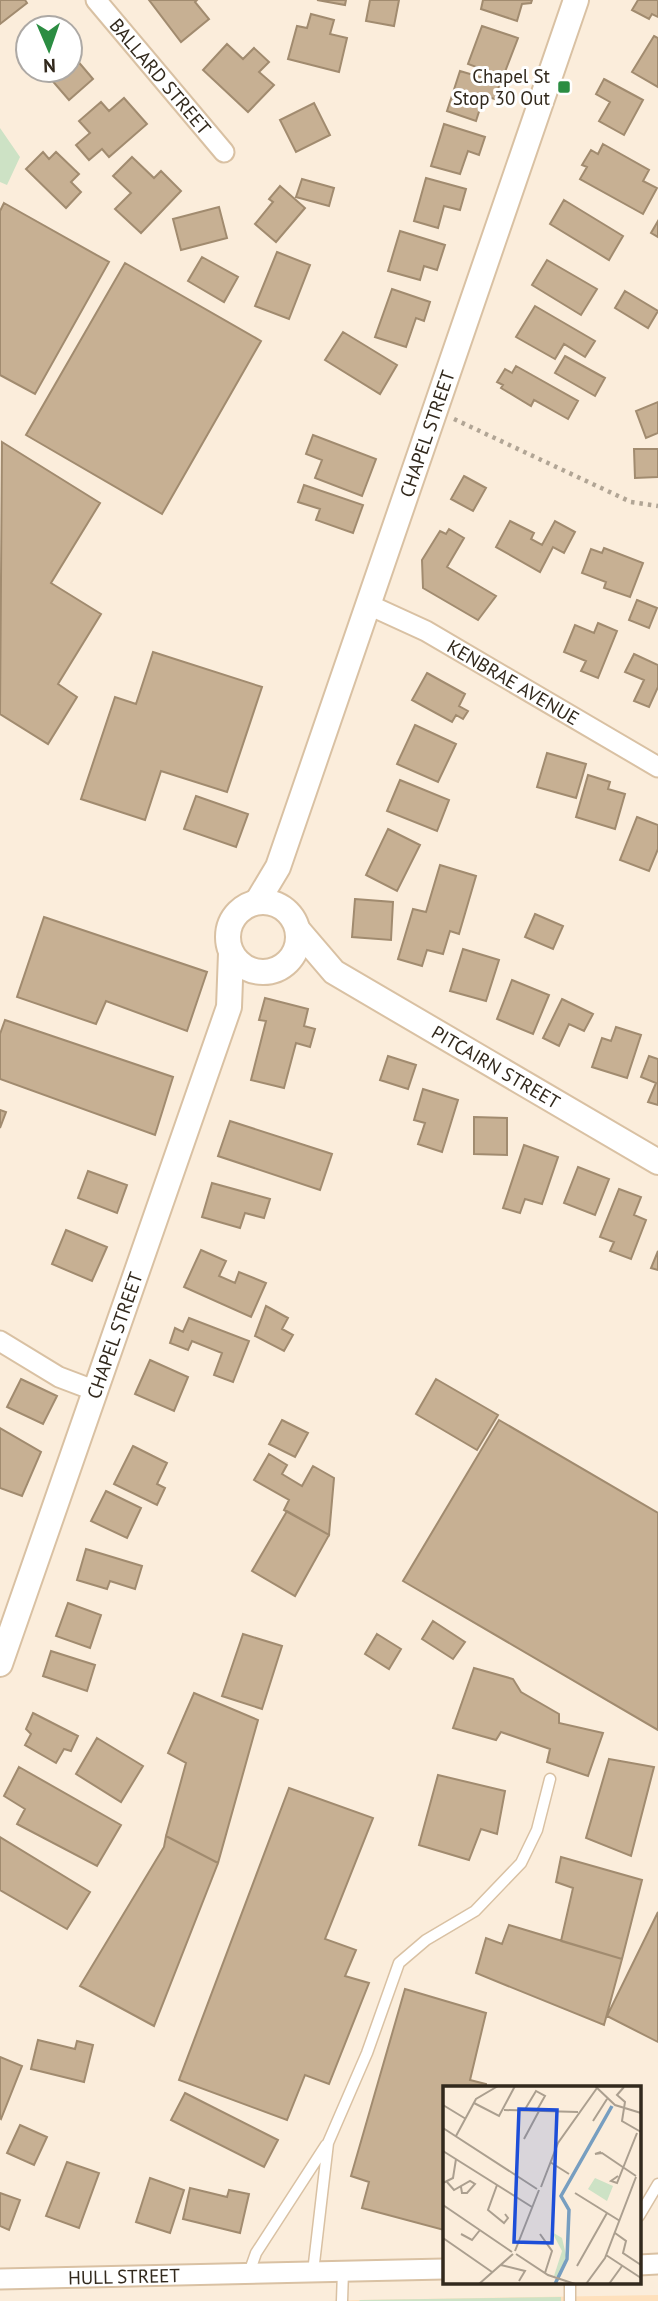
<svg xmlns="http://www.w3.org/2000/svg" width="658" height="2301" font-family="'PT Sans',sans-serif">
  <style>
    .built { fill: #fee0bc }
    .green { fill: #cde2c5 }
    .building { fill: #c7b093; stroke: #a18b6f; stroke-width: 2 }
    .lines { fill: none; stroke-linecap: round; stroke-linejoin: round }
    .service-casing { stroke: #d9c1a3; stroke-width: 13 }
    .minor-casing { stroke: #d9c1a3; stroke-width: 23 }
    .tertiary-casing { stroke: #d9c1a3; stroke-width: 28 }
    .path { stroke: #b1a595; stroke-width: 4.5; stroke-dasharray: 3.5 5; stroke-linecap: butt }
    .service { stroke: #fff; stroke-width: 10 }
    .minor { stroke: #fff; stroke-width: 19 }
    .tertiary { stroke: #fff; stroke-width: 24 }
    .poi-dot { fill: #2b8d42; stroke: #fff; stroke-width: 2.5 }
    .labels { text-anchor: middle; stroke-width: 6; stroke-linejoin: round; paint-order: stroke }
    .street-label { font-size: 19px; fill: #32291d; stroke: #fff }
    .poi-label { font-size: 19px; fill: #32291d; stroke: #fff; text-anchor: end }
    .inset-river { fill: none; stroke: #779ec0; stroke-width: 3.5 }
    .inset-road { fill: none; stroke: #ab9f8f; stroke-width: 2 }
    .view { fill: #1d4ed8; fill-opacity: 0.15; stroke: #1d4ed8; stroke-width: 3.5 }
    .inset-edge { fill: none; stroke: #32291d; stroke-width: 3.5 }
  </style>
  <rect width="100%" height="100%" fill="#fbeddb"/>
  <!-- built -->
  <path class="built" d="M658,2295V2301H328L360,2300Z"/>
  <!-- green -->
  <path class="green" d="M0,128L20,157L7,185L0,182Z
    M561,2297V2301H359L360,2300Z"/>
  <!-- building -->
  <path class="building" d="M0,0H25L27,3L0,24Z
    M149,0H197L195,2L209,19L181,42Z
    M317,0H346L345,5Z
    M370,0H399L394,26L366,21Z
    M483,0H532L531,3L522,4L517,21L481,9Z
    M638,0H658V17L652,14L649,19L632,10Z
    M311,14L334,20L330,34L347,38L339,72L288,59L297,26L307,28Z
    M482,26L518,38L503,77L468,64Z
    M654,36L658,38V87L632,72Z
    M227,44L243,59L254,48L269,62L259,72L274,85L248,112L203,70Z
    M70,52L93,79L69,100L43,70H70Z
    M460,71L500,83L495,99L484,96L476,121L447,111Z
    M604,79L643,100L624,135L599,121L610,102L596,94Z
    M124,98L147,124L109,157L102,149L89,160L76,145L90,133L79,121L101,102L109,111Z
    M314,103L330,135L296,152L280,120Z
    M444,124L485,137L479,155L468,151L460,174L431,166Z
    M603,144L649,170L643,181L657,188L643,214L580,179L587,167L582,165L591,150L598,154Z
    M43,152L49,159L56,152L79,174L71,182L81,192L66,208L26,169Z
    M132,157L154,178L161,171L181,191L141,233L115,209L131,193L113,176Z
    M426,178L466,189L460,210L444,206L438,228L414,221Z
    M302,179L334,188L329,206L296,197Z
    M280,186L305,208L276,242L255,224L273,202L269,199Z
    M564,200L623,236L609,260L550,224Z
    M4,203L109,262L35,394L0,375V211Z
    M219,207L227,238L181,250L173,219Z
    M658,221V237L651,233Z
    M400,231L445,245L437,270L424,266L420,280L388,271Z
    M277,252L310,265L289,319L255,306Z
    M202,257L238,277L224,302L188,281Z
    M547,260L597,289L581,315L532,285Z
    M125,263L261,341L162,514L26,435Z
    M392,289L430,302L424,321L416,318L406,347L375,337Z
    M625,291L658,311L648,328L615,308Z
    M535,306L595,341L585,357L564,344L555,359L516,337Z
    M343,332L397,365L380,394L325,360Z
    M565,356L605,378L595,396L555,373Z
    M516,366L578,401L568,419L534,400L531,406L501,388L503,385L497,382L505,369L512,373Z
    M658,402V433L646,438L636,411Z
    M313,435L376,459L362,496L315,478L322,460L306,454Z
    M2,442L100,503L51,583L101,614L58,684L77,697L48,744L0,714Z
    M634,449H658V477L635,478Z
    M464,476L486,488L473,511L451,499Z
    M304,485L363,505L353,533L316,520L320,509L298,502Z
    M510,521L534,533L531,539L542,545L555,521L575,532L564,553L553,547L540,572L496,547Z
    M449,529L464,538L447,567L496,596L478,620L423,588L422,560L440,531L446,534Z
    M604,548L643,563L630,597L604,588L606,582L582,573L591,549L602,553Z
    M637,600L657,608L649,628L629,620Z
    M598,623L617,631L598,678L581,671L586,661L564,652L575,625L594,633Z
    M153,652L262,687L227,792L161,771L145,820L81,799L115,697L136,704Z
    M634,654L658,665V687L649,707L634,701L644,680L625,672Z
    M427,673L465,694L459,706L468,711L463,719L456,715L452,722L412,700Z
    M415,725L456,744L438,782L397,764Z
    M547,753L586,764L576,798L537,787Z
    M588,775L610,782L608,789L625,794L615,829L576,817Z
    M400,780L449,800L437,831L387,811Z
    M196,796L248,814L236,847L184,829Z
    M637,817L658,825V849L649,871L620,860Z
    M388,829L420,845L397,891L366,875Z
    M440,865L476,876L459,934L450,931L443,954L427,950L422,966L398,959L413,909L426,912Z
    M355,899L393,902L391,940L352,937Z
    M535,914L563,926L553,949L525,937Z
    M44,917L207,972L187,1031L106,1001L96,1024L17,997Z
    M463,949L499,960L486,1001L450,991Z
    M512,980L549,995L533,1034L497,1019Z
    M265,998L308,1009L304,1026L315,1029L310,1047L296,1043L284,1088L251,1080L266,1021L259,1020Z
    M562,999L593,1014L584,1031L569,1024L559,1046L543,1038Z
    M5,1020L173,1077L155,1135L0,1079V1034Z
    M616,1027L641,1035L627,1078L592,1067L602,1038L611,1041Z
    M388,1056L416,1065L408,1089L380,1080Z
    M649,1056L658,1059V1105L648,1102L656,1083L641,1077Z
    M423,1089L458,1100L442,1152L418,1144L425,1123L414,1120Z
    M0,1110L6,1112L0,1128Z
    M474,1117L507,1118V1155L474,1154Z
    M230,1121L332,1154L320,1190L218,1156Z
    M524,1145L558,1157L542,1204L525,1199L520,1213L503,1208Z
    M578,1167L609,1179L595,1215L564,1203Z
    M88,1171L127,1185L117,1213L78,1198Z
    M212,1183L270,1199L264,1218L245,1213L240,1228L202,1217Z
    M619,1189L641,1197L634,1215L646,1220L631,1259L610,1251L614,1242L600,1237Z
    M66,1230L107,1247L92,1281L52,1264Z
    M201,1250L226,1261L219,1276L235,1283L239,1272L266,1283L251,1317L184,1287Z
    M658,1251V1270L651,1268Z
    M266,1306L288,1318L282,1329L293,1335L284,1351L255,1336Z
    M189,1318L249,1341L233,1382L214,1375L222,1353L192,1341L188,1350L170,1343L175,1328L183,1332Z
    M150,1360L188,1377L174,1411L135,1394Z
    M21,1379L57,1396L43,1424L7,1407Z
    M436,1379L498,1415L477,1450L416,1414Z
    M282,1420L308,1433L295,1457L269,1444Z
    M499,1420L658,1513V1730L403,1581Z
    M0,1428L41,1452L22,1496L0,1488Z
    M133,1446L167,1463L157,1484L165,1488L157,1505L114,1484Z
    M269,1454L287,1465L282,1474L302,1486L313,1466L334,1478L329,1535L284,1510L289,1500L254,1480Z
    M106,1491L141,1508L127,1538L91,1521Z
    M287,1511L329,1535L295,1596L252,1571Z
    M86,1549L142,1566L135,1589L110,1581L107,1589L77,1580Z
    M68,1603L101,1615L90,1648L56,1636Z
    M433,1621L465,1642L453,1659L422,1639Z
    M243,1634L282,1646L262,1709L222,1696Z
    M377,1634L401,1649L389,1669L365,1654Z
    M51,1651L95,1665L87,1691L43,1676Z
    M474,1668L513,1679L521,1692L559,1714V1723L603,1733L588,1776L547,1762L550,1749L501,1732L496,1740L453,1728Z
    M194,1693L258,1720L218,1863L166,1836L186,1763L168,1753Z
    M33,1713L78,1736L71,1751L64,1749L56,1763L25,1745L31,1734L26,1729Z
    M97,1738L143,1766L121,1802L76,1774Z
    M609,1759L654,1767L631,1856L586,1838Z
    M19,1767L121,1825L97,1866L17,1824L25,1809L4,1796Z
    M438,1775L505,1791L497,1834L481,1829L469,1860L419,1845Z
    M289,1788L373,1818L325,1939L356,1950L345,1976L369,1983L329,2084L305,2075L287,2120L179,2080Z
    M166,1836L218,1863L154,2026L80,1986L164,1847Z
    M0,1837L90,1892L67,1929L0,1890Z
    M561,1857L642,1880L622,1959L561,1941L573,1888L556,1882Z
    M658,1912V2042L607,2016Z
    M509,1925L622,1959L604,2025L476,1973L486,1938L502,1944Z
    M405,1989L486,2013L470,2080L486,2084V2088H444V2230L362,2208L369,2182L351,2176Z
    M38,2040L75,2049L77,2041L93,2045L84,2082L31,2069Z
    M0,2057L22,2066L1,2119L0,2118Z
    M185,2093L278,2140L264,2167L171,2120Z
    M20,2125L47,2137L34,2165L7,2153Z
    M67,2162L99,2173L79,2228L46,2216Z
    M150,2178L184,2190L170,2233L136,2222Z
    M190,2188L227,2197L229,2190L249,2194L240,2233L183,2219Z
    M0,2193L20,2200L9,2230L0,2226Z"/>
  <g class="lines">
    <!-- service casing -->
    <g class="service-casing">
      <path id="service" d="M639,2216L658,2184
        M313,2272L328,2143L367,2053L399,1963L426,1940L475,1911L521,1863L537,1830L550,1779
        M249,2273L256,2253L326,2145
        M342,2301L343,2271
        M570,2301V2282"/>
    </g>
    <!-- minor casing -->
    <g class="minor-casing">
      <g id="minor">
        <path id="s1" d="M96,0L224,152"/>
        <path id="s2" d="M367,604L426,631L658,767"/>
        <path d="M0,1341L59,1377L96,1391"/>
        <path d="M639,2265L658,2264"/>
        <path id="s3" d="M0,2279L444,2269"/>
      </g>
    </g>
    <!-- tertiary casing -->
    <g class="tertiary-casing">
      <g id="tertiary">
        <circle cx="263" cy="937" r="35"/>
        <path id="s4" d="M257,902L278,867L576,0"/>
        <path id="s5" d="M298,930L334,972L658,1162"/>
        <path id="s6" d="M0,1664L229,1007L231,953"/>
      </g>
    </g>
    <!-- path -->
    <path class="path" d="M454,419L631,502L658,506"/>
    <!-- service -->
    <use href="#service" class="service"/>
    <!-- minor -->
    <use href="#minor" class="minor"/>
    <!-- tertiary -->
    <use href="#tertiary" class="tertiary"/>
  </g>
  <!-- markers -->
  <rect class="poi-dot" x="557" y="80" width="14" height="14" rx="3.5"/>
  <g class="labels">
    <!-- street labels -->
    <g class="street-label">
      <text dy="7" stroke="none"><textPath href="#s1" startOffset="100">BALLARD STREET</textPath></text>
      <text dy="7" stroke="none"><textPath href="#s4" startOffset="499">CHAPEL STREET</textPath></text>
      <text dy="7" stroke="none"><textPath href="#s2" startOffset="166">KENBRAE AVENUE</textPath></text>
      <text dy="7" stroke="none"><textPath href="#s5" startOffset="243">PITCAIRN STREET</textPath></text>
      <text dy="7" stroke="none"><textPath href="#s6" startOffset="348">CHAPEL STREET</textPath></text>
      <text dy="7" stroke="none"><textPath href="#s3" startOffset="124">HULL STREET</textPath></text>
    </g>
    <!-- poi labels -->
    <g class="poi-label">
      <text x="550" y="83">Chapel St<tspan x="550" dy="22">Stop 30 Out</tspan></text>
    </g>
  </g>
  <!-- overview -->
  <g transform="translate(443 2086)">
    <rect width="198" height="198" fill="#fbeddb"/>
    <path d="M152,92L170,100L164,115L145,103ZM109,146L119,152L123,169L117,190H111L119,165Z" fill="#cde2c5"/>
    <path class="inset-river" d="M112,198L124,173L126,124L118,110L169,20"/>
    <path class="inset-road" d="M152,0L172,19L198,27M181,1L174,9L182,16L179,35L198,46M31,17L56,30L72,0M0,19L23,33M61,24L135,26M81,25L93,5L102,10L94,24M150,35L164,13M0,42L94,103M13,50L33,13L55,0M81,53L96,25M0,65L89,121M158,66L152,68L159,67L193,90M107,76L126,88M175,90L168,95L174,97L194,47M4,96L11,104L27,95L32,98L24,107H19L18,101M0,97L10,92L13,73M54,99L45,124L61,137L65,132L62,128M98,101L115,57L154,2M132,107L177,135M0,119L69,166M172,147L183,155L180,167L198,179M18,148L29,154L37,144M97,148L109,165L102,187M0,152L49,186M72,165L96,104M73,168L105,189L132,198M163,169L198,192M58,179L82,185L76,195M134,180L164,127M36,198L70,168M143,198L162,172L193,91M166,198L179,180"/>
    <path class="view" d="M76,23L114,24L109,157L71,156Z"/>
    <rect width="198" height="198" class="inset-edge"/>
  </g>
  <!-- north arrow -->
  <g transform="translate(49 49) rotate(178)"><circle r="33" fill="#ffffff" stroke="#ada9a5" stroke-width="2"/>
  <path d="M0-5L12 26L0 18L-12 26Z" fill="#2b8d42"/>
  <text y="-10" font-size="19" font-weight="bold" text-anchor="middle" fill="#32291d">N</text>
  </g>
</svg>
